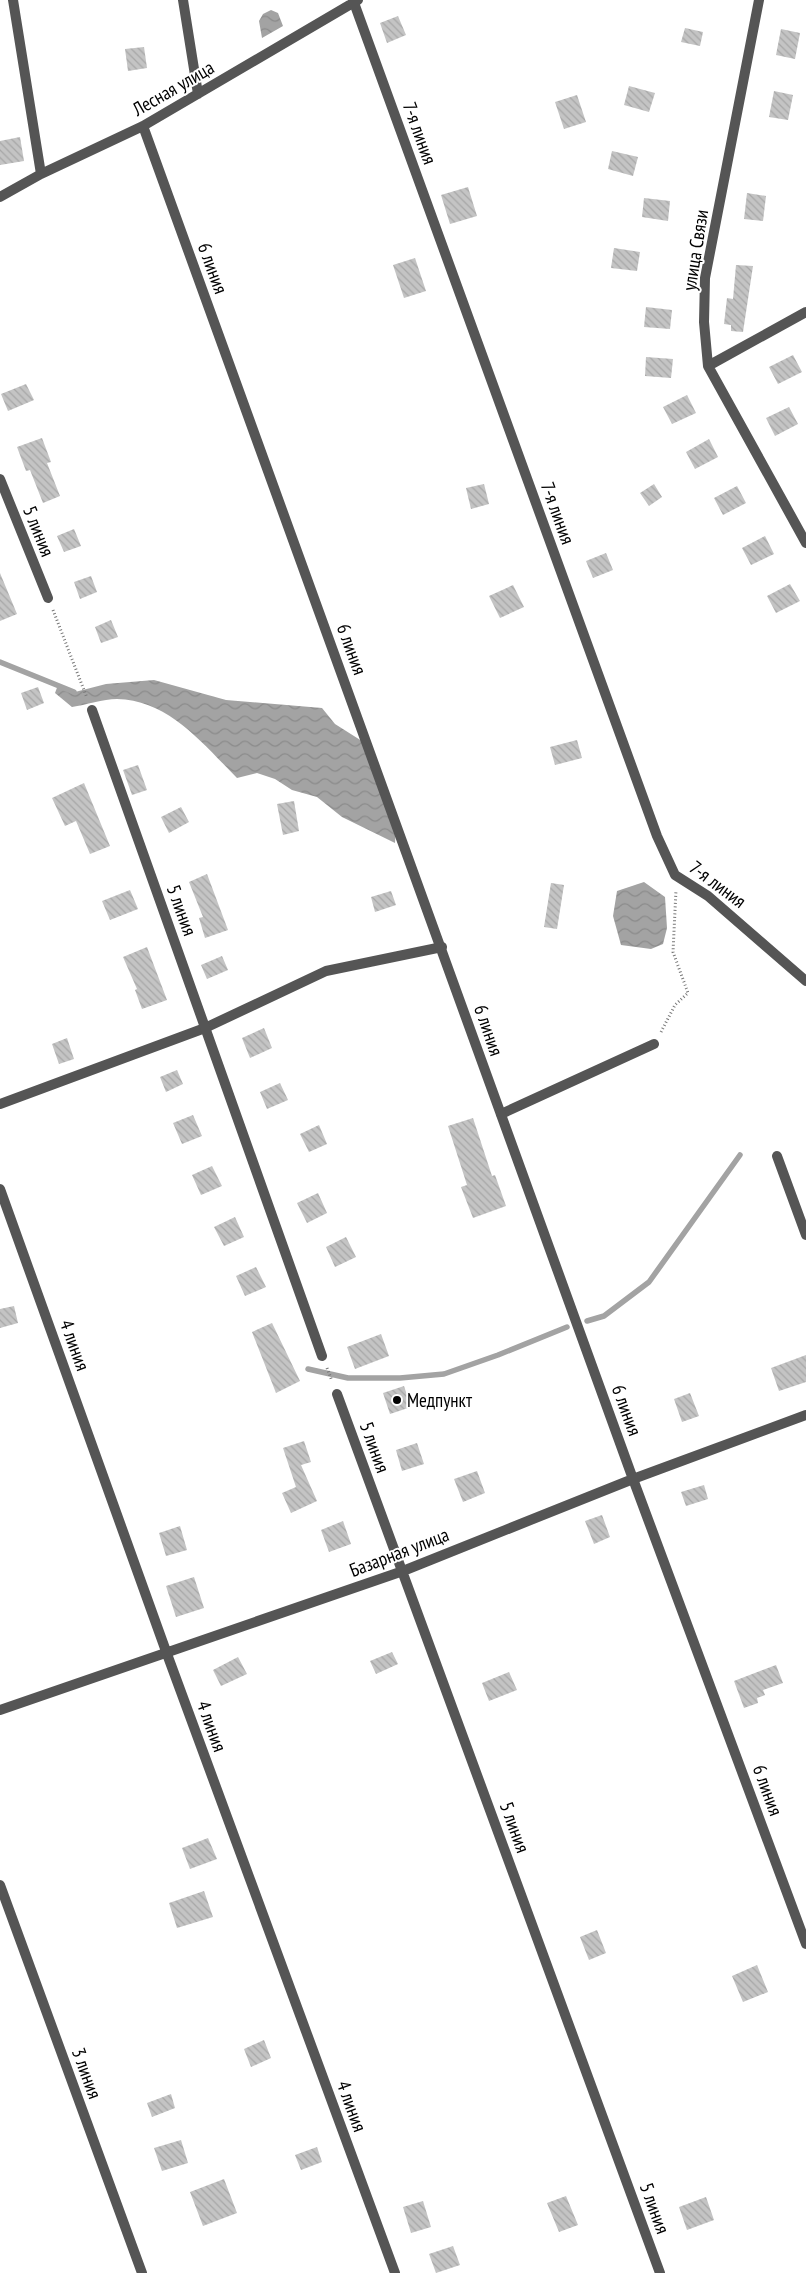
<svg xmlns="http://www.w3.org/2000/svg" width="806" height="2273" font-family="'PT Sans Narrow',sans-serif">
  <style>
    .water { fill: url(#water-waves) }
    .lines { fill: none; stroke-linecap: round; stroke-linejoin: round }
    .stream { stroke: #a3a3a3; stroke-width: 5.5 }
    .building { fill: url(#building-back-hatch) }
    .path { stroke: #777; stroke-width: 3; stroke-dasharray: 1 2.5; stroke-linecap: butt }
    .service { stroke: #555; stroke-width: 10 }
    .minor { stroke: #555; stroke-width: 10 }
    .poi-dot { fill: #000; stroke: #fff; stroke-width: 2 }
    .labels { text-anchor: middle; stroke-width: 4; stroke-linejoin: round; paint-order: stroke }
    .street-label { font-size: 19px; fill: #000; stroke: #fff }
    .poi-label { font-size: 19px; fill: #000; stroke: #fff; text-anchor: start }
  </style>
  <defs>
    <pattern id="water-waves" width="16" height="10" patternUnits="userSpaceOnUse" patternTransform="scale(1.25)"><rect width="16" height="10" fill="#a3a3a3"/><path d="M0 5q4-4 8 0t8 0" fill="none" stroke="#8b8b8b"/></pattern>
    <pattern id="building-back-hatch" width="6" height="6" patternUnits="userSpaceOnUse" patternTransform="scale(1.25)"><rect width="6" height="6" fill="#c4c4c4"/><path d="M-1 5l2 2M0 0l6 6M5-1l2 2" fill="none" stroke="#a7a7a7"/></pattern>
  </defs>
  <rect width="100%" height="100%" fill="#fff"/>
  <!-- water -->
  <path class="water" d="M271,10L278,13L283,26L262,38L259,21L263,14Z
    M154,680L226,700L322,708L335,724L365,743L396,827L395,843L342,817L317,797L292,790L275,779L257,773L237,778C203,744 169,700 117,699C103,699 86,705 72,707L55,693L58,685L75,692L106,684Z
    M644,882L665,897L667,928L663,944L651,949L621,945L613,916L617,891Z"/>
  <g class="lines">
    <!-- stream -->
    <path class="stream" d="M0,662L74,692
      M587,1321L604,1316L649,1282L740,1155
      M308,1369L348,1378H400L444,1374L498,1355L567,1327"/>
  </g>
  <!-- building -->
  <path class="building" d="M398,16L406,35L387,43L380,23Z
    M685,28L703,32L700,46L681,42Z
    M781,29L800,33L795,59L776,55Z
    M144,47L147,68L128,71L125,49Z
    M629,86L655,93L649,112L624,105Z
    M774,91L793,95L788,120L769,117Z
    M577,95L586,122L564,129L555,102Z
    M20,137L24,161L0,165V141Z
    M612,151L638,157L633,176L608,169Z
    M468,187L477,216L450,224L441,195Z
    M747,193L766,196L763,221L744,219Z
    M644,198L670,201L668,221L642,217Z
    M614,248L640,252L637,271L611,268Z
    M415,258L426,291L404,298L393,265Z
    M736,265L753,266L743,332L731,331V325L724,324L727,298L733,299Z
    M646,307L672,310L670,329L644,327Z
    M793,355L802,372L778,384L769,367Z
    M646,357L673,359L671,378L645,376Z
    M26,384L34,400L8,411L1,394Z
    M687,395L696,413L672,424L663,407Z
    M789,407L798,424L775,436L766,418Z
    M42,438L51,462L47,463L60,496L43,503L30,470L26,471L17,447Z
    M709,439L718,457L695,469L686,452Z
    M484,484L489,504L471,509L466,488Z
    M654,484L662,497L649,506L640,493Z
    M737,486L746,503L723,515L714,498Z
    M74,529L81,546L64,552L57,536Z
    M765,536L774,554L751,565L742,548Z
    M606,553L613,570L593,578L586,561Z
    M0,573L17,614L0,621Z
    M91,576L97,592L80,599L74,582Z
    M790,584L800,601L776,613L767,596Z
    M513,585L524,607L500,618L489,596Z
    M111,620L118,637L101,643L95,627Z
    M38,687L44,703L27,710L21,693Z
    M577,740L582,758L555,765L550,747Z
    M138,765L147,790L132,795L123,770Z
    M84,783L110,846L90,854L76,821L65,826L52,798Z
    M294,801L299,831L283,835L277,804Z
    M181,807L189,822L169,833L161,817Z
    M207,874L228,930L205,938L199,918L203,917L189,882Z
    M551,883L564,885L557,929L544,927Z
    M130,890L138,909L110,920L102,901Z
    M391,891L396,905L375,912L371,897Z
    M147,947L167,1000L142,1009L135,990L137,989L123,957Z
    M222,956L228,970L207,979L201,965Z
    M264,1028L272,1048L250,1058L242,1038Z
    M67,1038L74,1059L59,1064L52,1044Z
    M177,1070L183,1084L166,1092L160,1077Z
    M280,1083L288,1100L267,1109L260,1092Z
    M193,1115L202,1136L182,1144L173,1123Z
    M473,1118L492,1176L495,1175L506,1206L473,1218L461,1187L467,1185L448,1126Z
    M319,1125L327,1144L309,1152L300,1134Z
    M212,1166L222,1186L201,1195L192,1175Z
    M318,1193L327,1213L307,1223L297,1203Z
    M235,1217L244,1237L224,1246L214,1227Z
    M346,1237L356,1257L335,1267L326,1247Z
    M256,1267L266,1287L245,1296L236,1276Z
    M14,1306L18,1323L0,1328V1309Z
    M272,1323L300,1381L276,1393L252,1332Z
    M381,1334L389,1356L355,1369L347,1347Z
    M806,1355V1382L779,1391L771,1368Z
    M404,1386L411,1407L390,1414L383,1393Z
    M690,1393L699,1416L682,1422L674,1399Z
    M304,1441L311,1462L301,1465L317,1501L291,1513L282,1493L296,1487L283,1448Z
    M417,1443L424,1464L402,1471L396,1450Z
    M477,1471L485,1493L463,1502L454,1479Z
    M704,1485L708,1499L686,1506L681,1492Z
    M602,1515L610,1537L594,1544L585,1521Z
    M343,1521L351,1544L329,1552L321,1530Z
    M180,1526L187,1550L166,1556L159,1533Z
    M194,1577L204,1608L176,1617L166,1586Z
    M392,1652L398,1664L376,1674L370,1661Z
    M238,1657L247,1674L221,1686L213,1670Z
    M776,1665L783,1683L763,1690L765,1695L757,1698L758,1703L744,1708L734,1681Z
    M509,1672L517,1690L489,1701L482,1683Z
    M208,1838L217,1859L190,1869L182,1848Z
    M204,1891L213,1917L177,1928L169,1903Z
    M597,1930L606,1953L589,1960L580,1937Z
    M757,1965L768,1992L743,2002L732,1976Z
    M264,2040L271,2058L251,2067L244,2049Z
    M171,2094L175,2108L152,2117L147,2103Z
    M181,2140L188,2163L162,2171L154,2148Z
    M317,2147L322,2162L301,2170L295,2155Z
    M224,2179L237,2213L203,2226L190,2192Z
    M566,2196L578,2225L559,2232L547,2203Z
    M706,2197L714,2220L687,2230L679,2207Z
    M423,2201L431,2227L411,2233L403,2207Z
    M453,2246L460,2265L436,2273L429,2254Z"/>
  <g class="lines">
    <!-- path -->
    <path class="path" d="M53,610L87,698
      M661,1032L675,1005L688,993L673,952L676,890
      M327,1368L332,1381"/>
    <!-- service -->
    <path class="service" d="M0,1104L205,1028L326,971L442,947
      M501,1114L654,1044"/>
    <!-- minor -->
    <path class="minor" d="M13,0L41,174
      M183,0L198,94
      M353,0L657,836L675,875L708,896L806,981
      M759,0L705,278L704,322L708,366L806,543
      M143,126L633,1479L806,1944
      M0,197L41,174L143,126L358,0
      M708,366L806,312
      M0,479L48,598
      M92,710L322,1356
      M777,1156L806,1235
      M0,1189L167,1654L395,2273
      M337,1394L660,2273
      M0,1710L403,1571L633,1479L806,1415
      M0,1885L142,2273"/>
  </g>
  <!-- markers -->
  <circle class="poi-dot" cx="397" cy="1400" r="5"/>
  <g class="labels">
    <!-- street labels -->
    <g class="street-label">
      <text transform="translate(173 88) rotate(-30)" y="7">Лесная улица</text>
      <text transform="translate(420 133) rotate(70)" y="7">7-я линия</text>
      <text transform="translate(695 250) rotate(-81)" y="7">улица Связи</text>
      <text transform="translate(213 268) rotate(70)" y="7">6 линия</text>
      <text transform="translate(558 513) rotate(70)" y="7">7-я линия</text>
      <text transform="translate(39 531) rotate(68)" y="7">5 линия</text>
      <text transform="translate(352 649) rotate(70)" y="7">6 линия</text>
      <text transform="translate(718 884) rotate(37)" y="7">7-я линия</text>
      <text transform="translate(182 910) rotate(70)" y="7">5 линия</text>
      <text transform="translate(489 1030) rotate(71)" y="7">6 линия</text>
      <text transform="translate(75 1345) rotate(70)" y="7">4 линия</text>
      <text transform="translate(627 1410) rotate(70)" y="7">6 линия</text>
      <text transform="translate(375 1447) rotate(70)" y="7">5 линия</text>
      <text transform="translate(399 1552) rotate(-21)" y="7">Базарная улица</text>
      <text transform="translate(212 1726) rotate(70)" y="7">4 линия</text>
      <text transform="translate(768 1790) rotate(70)" y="7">6 линия</text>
      <text transform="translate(515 1827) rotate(70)" y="7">5 линия</text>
      <text transform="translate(87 2073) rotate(70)" y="7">3 линия</text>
      <text transform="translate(352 2106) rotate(70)" y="7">4 линия</text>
      <text transform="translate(655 2208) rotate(70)" y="7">5 линия</text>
    </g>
    <!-- poi labels -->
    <g class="poi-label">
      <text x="407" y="1407">Медпункт</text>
    </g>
  </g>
</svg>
